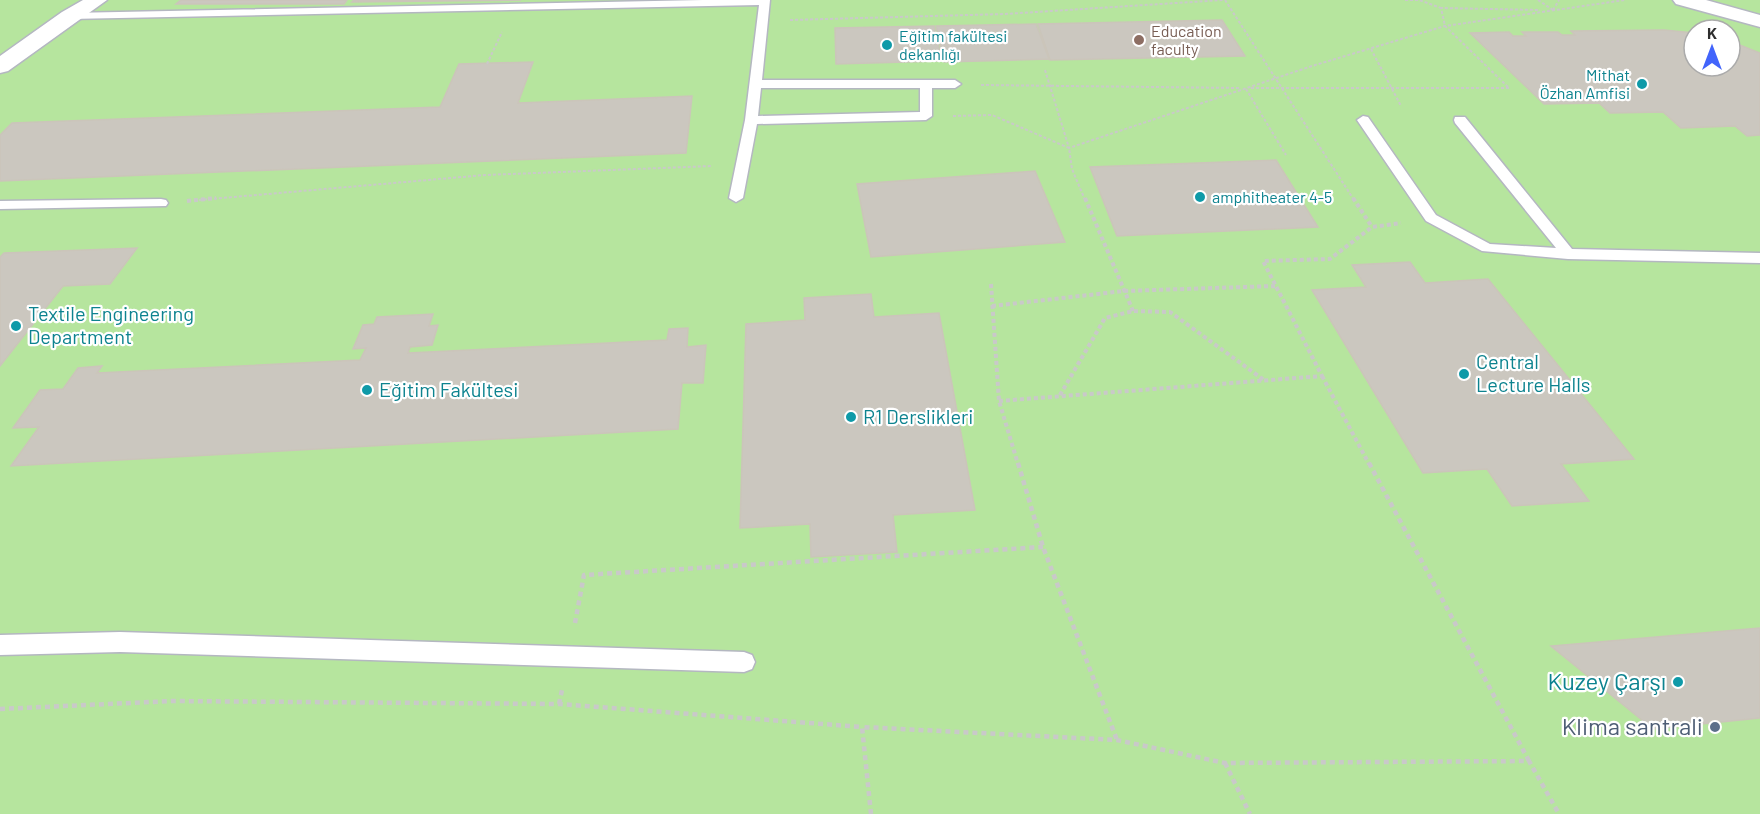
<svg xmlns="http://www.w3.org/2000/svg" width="1760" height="814" font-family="Barlow,sans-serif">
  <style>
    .green { fill: #b6e59e; fill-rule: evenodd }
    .building { fill: #cbc7bf; stroke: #cbc5ba; stroke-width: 1.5 }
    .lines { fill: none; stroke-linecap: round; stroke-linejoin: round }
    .service-casing { stroke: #b4b7c1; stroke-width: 3 }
    .tertiary-casing { stroke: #b4b7c1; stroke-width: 3 }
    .path-far2 { stroke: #c9c9c9; stroke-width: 2; stroke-dasharray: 3 2; stroke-linecap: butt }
    .path-far1 { stroke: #c9c9c9; stroke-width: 4; stroke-dasharray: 4 3; stroke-linecap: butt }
    .path { stroke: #c9c9c9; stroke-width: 4.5; stroke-dasharray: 5 4; stroke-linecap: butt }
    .service { fill: #fff; fill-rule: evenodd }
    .tertiary { fill: #fff; fill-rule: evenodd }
    .education-dot { fill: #8d6e63; stroke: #fff; stroke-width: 2 }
    .culture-dot { fill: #0f9aa8; stroke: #fff; stroke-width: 2 }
    .service-dot { fill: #5c6f8a; stroke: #fff; stroke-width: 2 }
    .labels { text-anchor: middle; stroke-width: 4.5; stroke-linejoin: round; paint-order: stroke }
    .far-education-label { font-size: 16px; fill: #785e54; stroke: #fff; text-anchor: start }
    .far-culture-label { font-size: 16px; fill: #0d838f; stroke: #fff; text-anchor: start }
    .culture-label { font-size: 20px; fill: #0d838f; stroke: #fff; text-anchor: start }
    .near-culture-label { font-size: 24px; fill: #0d838f; stroke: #fff; text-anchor: end }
    .near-service-label { font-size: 24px; fill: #4e5e75; stroke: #fff; text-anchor: end }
  </style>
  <rect width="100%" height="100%" fill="#efe9e1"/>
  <!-- green -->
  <path class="green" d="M0,0H1760V814H0ZM1694,30H1730V66H1694Z"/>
  <!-- building -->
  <path class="building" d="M181,0H347L344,4H176Z
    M354,0H521L352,2Z
    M1222,20L1245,56L1050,60L1038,24Z
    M1036,24L1049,59L944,62L936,26Z
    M934,26L942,61L836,64L835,28Z
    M1664,30L1694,33V66H1730V41L1760,53V135L1747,136L1735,126L1681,128L1663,112L1610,113L1599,103L1544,104L1470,33L1509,32L1513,36H1526L1522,32H1558L1562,35H1575L1571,31Z
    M533,62L518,103L692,96L686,153L0,181V135L12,123L440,107L459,64Z
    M1276,160L1318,227L1117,236L1090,167Z
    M1035,171L1065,242L871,257L857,184Z
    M137,248L110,284L63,286L0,366V257L4,253Z
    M1410,262L1425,283L1488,279L1634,459L1561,464L1589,501L1512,506L1487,469L1423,473L1312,290L1366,287L1352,265Z
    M871,294L874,317L939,313L975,510L893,515L897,552L811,557L810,524L740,528L746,324L805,320L804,298Z
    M433,314L429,326L438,325L432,345L410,347L408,353L667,340L669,329L688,328L687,347L706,345L703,383H682L678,429L11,466L39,427L13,428L40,390L63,389L78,368L102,366L97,373L360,360L366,348L353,349L363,325L374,324L377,317Z
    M1760,628V718L1653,729L1551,646Z"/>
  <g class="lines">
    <!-- service casing -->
    <g class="service-casing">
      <path id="service" d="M703,0H770L762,80H955L961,84L955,88H932V116L926,120L757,124L743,198L736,202L729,198L745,120L759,5L69,19L63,16L69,13ZM761,88H920V112L758,116Z
        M1363,116L1368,117L1436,215L1490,244L1556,248L1455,123L1454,120L1455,117H1465L1572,249L1760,253V263L1568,259L1482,251L1426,221L1357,120Z
        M161,199L166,200L168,203L166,206L0,209V201Z
        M120,632L744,652L752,655L755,662L752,669L744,672L120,652L0,655V635Z"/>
    </g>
    <!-- tertiary casing -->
    <g class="tertiary-casing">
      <path id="tertiary" d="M83,0H107L8,71L0,73V56L62,12Z
        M1673,0H1706L1760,15V27L1676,4Z"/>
    </g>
    <!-- path-far2 -->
    <path class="path-far2" d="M1225,0L1354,200
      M1405,0H1419L1441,8
      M1538,0L1553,10
      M1553,10L1559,0
      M790,20L1005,14L1223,0
      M1371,49L1401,106
      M487,64L502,32
      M1045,70L1069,148L1312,66L1445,26L1625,0
      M981,85L1241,88
      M1508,87L1445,26L1441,8L1540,10
      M1251,88H1509
      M1246,89L1286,155
      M953,116L992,115L1069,148L1072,169L1085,200
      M199,200L485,175L712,166"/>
    <!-- path-far1 -->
    <path class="path-far1" d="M1085,198L1133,311
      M1353,198L1372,227
      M187,201L216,198
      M991,284L999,401L1018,464
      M992,306L1124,291L1275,286
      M1322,376L1369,464
      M1060,395L1105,318L1133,311L1170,312L1264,380
      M999,401L1322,376L1263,261L1330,259L1372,227L1401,223"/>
    <!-- path -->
    <path class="path" d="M1018,463L1043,547L1117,740
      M1369,463L1529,761
      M575,623L584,575L1043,547
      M559,704L562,690
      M0,709L172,701L559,704L862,727
      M1225,763L1250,814
      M871,814L862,727L1117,740L1225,763L1529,761L1559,814"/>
    <!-- service -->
    <use href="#service" class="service"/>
    <!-- tertiary -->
    <use href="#tertiary" class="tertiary"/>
  </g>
  <!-- markers -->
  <circle class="education-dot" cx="1139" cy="40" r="6"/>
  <g class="culture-dot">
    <circle cx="887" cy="45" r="6"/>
    <circle cx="1642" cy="84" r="6"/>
    <circle cx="1200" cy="197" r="6"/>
    <circle cx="16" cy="326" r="6"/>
    <circle cx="1464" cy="374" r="6"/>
    <circle cx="367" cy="390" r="6"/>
    <circle cx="851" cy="417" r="6"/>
    <circle cx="1678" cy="682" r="6"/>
  </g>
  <circle class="service-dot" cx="1715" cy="727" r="6"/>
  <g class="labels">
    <!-- far-education labels -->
    <g class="far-education-label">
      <text x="1151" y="37">Education<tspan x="1151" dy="18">faculty</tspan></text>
    </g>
    <!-- far-culture labels -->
    <g class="far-culture-label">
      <text x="899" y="42">Eğitim fakültesi<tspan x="899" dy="18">dekanlığı</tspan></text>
      <text x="1630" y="81" text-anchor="end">Mithat<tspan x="1630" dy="18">Özhan Amfisi</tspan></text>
      <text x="1212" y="203">amphitheater 4-5</text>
    </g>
    <!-- culture labels -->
    <g class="culture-label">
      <text x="28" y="321">Textile Engineering<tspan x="28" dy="23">Department</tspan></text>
      <text x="1476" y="369">Central<tspan x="1476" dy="23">Lecture Halls</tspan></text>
      <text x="379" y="397">Eğitim Fakültesi</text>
      <text x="863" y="424">R1 Derslikleri</text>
    </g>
    <!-- near-culture labels -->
    <g class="near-culture-label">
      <text x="1666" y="690">Kuzey Çarşı</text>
    </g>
    <!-- near-service labels -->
    <g class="near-service-label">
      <text x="1703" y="735">Klima santrali</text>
    </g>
  </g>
  <!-- north arrow -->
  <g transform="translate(1712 48)"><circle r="28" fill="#ffffff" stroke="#ababab" stroke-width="1.5"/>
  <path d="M0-4.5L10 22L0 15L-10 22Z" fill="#4264fb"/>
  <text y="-9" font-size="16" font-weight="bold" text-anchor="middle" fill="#2e2e2e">K</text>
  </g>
</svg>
